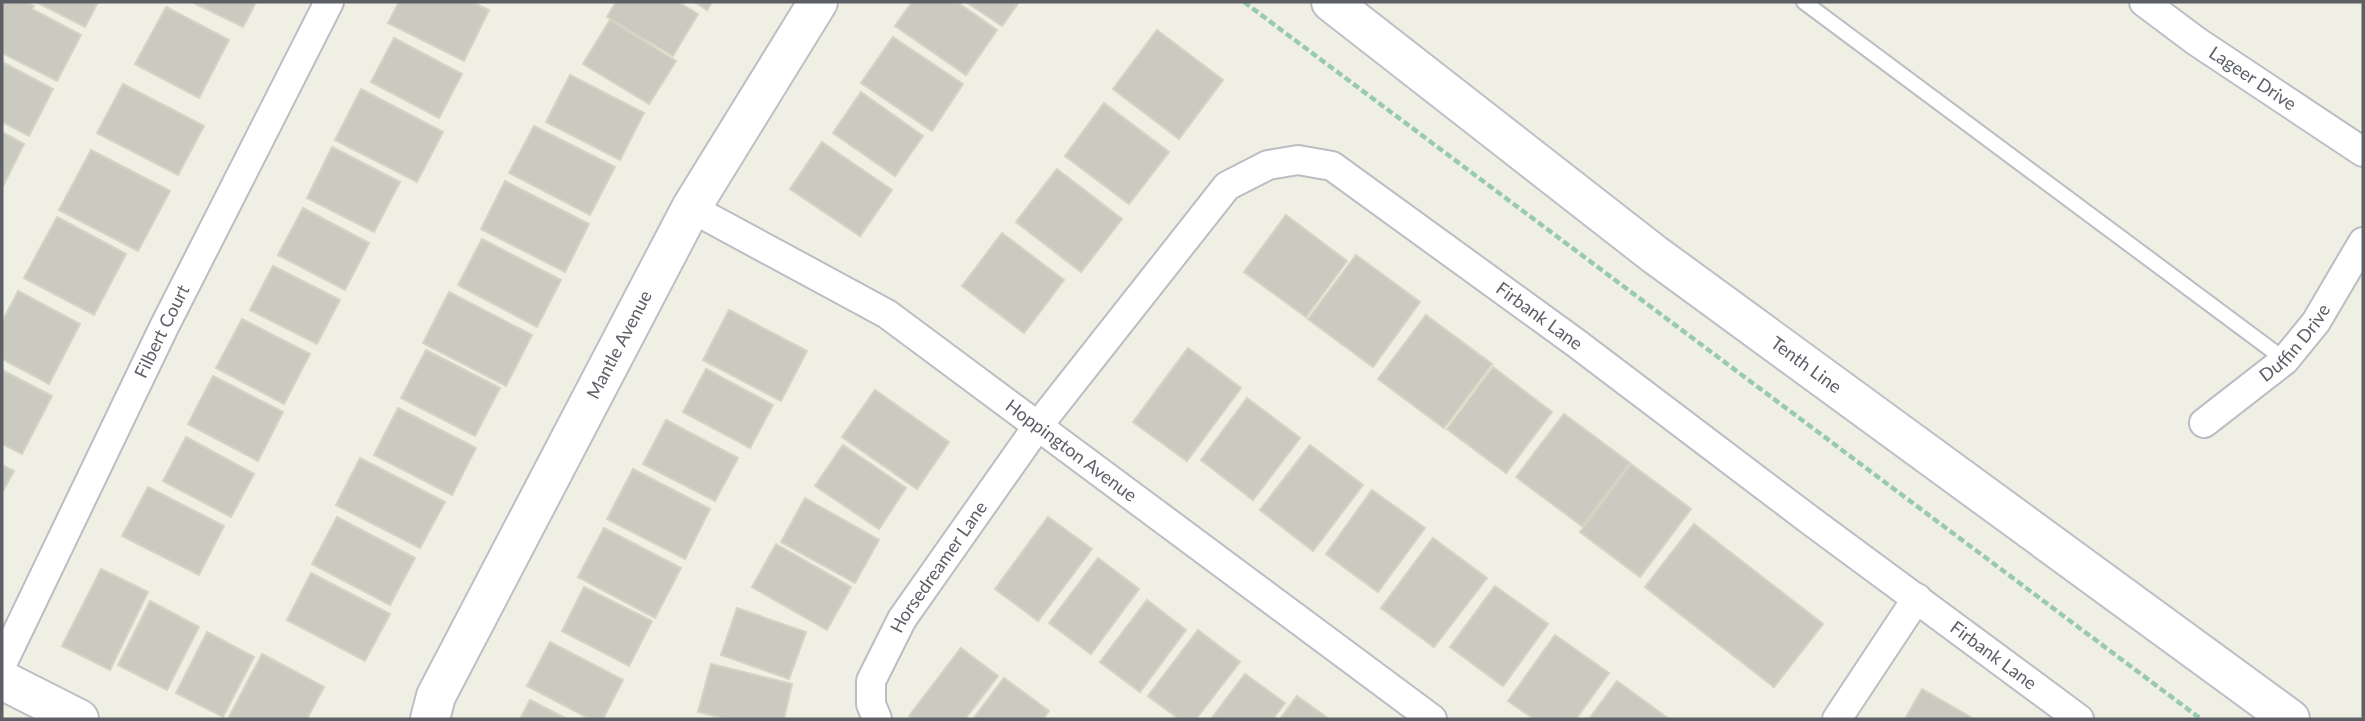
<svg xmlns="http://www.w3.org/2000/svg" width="2365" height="721" font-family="Lato,sans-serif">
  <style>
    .building { fill: #cbcac1; stroke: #d5d3c2; stroke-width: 2 }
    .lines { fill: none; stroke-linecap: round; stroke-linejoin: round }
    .lane-casing { stroke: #bcbdc4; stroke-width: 18 }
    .street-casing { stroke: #bcbdc4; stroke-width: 32 }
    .secondary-casing { stroke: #bdbfc6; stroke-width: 42 }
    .path { stroke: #98cab0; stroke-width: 4.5; stroke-dasharray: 7 3.5; stroke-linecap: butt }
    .lane { stroke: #fff; stroke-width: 14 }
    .street { stroke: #fff; stroke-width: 28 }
    .secondary { stroke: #fff; stroke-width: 38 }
    .labels { text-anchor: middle; stroke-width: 5; stroke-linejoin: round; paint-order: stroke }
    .street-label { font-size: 18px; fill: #5c5f66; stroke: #fff }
  </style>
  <rect width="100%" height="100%" fill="#f0efe4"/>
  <!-- building -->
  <path class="building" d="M2,2H26L34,6L32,9L81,35L57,81L2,53Z
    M36,2H98L85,27Z
    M192,2H256L243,27Z
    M399,2H472L489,10L464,61L388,23Z
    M616,2H678L698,14L673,56L607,17Z
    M695,2H712L707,10Z
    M912,2H957L997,30L966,75L895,26Z
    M966,2H1019L1002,26Z
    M166,7L229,40L199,98L135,64Z
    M610,20L676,61L649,104L583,64Z
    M1157,30L1223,80L1179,139L1113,89Z
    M893,37L963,84L932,131L861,83Z
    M394,38L462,74L439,118L371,82Z
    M2,62L53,89L29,136L2,122Z
    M570,75L644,113L620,160L546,122Z
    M123,84L204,126L178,175L97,133Z
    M361,89L443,132L417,182L335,140Z
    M861,92L923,136L895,176L833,133Z
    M1104,103L1169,152L1129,204L1065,156Z
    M534,126L615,167L590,215L509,173Z
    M2,132L24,144L2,188Z
    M822,142L892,190L860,236L790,189Z
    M332,147L400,182L374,232L307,198Z
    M91,150L170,191L138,251L59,210Z
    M1057,169L1122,219L1081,272L1016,222Z
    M505,181L589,224L565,272L481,229Z
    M303,208L369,243L345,290L278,255Z
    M1286,215L1347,261L1306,317L1244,272Z
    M57,217L126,254L94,315L24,278Z
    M1002,233L1064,280L1024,333L962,286Z
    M482,239L561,280L537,327L458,285Z
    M1356,255L1420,302L1373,367L1308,319Z
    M273,266L340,300L317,344L250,310Z
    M18,291L80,324L49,384L2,359V322Z
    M449,292L532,335L506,386L423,343Z
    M729,310L807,351L781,401L703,360Z
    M1426,315L1492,364L1444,428L1378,379Z
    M242,319L310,354L284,404L216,368Z
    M1188,348L1241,388L1187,461L1133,422Z
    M426,350L500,388L475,436L401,398Z
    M1493,367L1552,412L1506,473L1447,429Z
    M706,369L773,405L750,448L683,412Z
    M2,370L52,396L22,454L2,444Z
    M213,376L283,412L258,461L188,424Z
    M875,390L949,442L917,489L842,437Z
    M1247,398L1300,438L1253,500L1201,460Z
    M398,408L476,448L452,495L374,455Z
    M1564,414L1630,463L1582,526L1516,477Z
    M666,420L738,458L715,501L643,464Z
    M186,437L254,474L231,517L163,481Z
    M843,445L906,488L879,529L815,486Z
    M1310,445L1363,485L1313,551L1260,510Z
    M360,458L445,502L420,548L336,505Z
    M1631,464L1691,509L1640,577L1580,532Z
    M2,465L14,471L2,493Z
    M633,469L710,509L685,559L607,519Z
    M148,487L224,526L199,575L122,536Z
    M1372,490L1425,528L1378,592L1326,554Z
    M805,498L879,540L855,583L781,542Z
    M337,517L415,558L390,605L312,564Z
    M1048,517L1092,549L1038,621L995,589Z
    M1694,524L1823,624L1774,687L1645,587Z
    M604,528L681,568L655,618L578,577Z
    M1433,538L1487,578L1434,647L1381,608Z
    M776,544L851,587L827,630L752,587Z
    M1098,558L1139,589L1091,654L1049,623Z
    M101,569L148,592L110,670L62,646Z
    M311,573L390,614L365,661L287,620Z
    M1495,586L1548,624L1503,686L1450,647Z
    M584,587L652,621L629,666L562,631Z
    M1147,600L1186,630L1140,692L1100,662Z
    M150,601L199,627L167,690L118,665Z
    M737,608L806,632L789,679L721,655Z
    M1198,630L1240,662L1196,719H1179L1148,696Z
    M207,632L254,657L223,717L176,693Z
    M1555,635L1609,673L1576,719H1534L1508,701Z
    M550,642L623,680L603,719H590L527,686Z
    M961,648L998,676L965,719H913L909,716Z
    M262,654L324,687L307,719H228Z
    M711,664L792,684L784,719H727L698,712Z
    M1245,674L1285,703L1273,719H1211Z
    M1004,678L1049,711L1043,719H973Z
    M1617,681L1669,719H1589Z
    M1922,689L1974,719H1905Z
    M1297,696L1329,719H1280Z
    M530,700L567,719H520Z"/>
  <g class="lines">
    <!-- lane casing -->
    <g class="lane-casing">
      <path id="lane" d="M1804,2L2285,360"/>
    </g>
    <!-- street casing -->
    <g class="street-casing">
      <g id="street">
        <path id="s1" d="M2144,2L2196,41L2363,152"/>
        <path id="s2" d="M691,208L887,314L1432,719"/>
        <path id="s3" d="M2204,423L2285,360L2316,322L2363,242"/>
        <path id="s4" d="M2,664L164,327L329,2"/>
        <path id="s5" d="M877,719L871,704V681L902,619L1037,427L1227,186L1268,165L1298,160L1332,166L1576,343L1807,518L2079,719"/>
        <path d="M1837,719L1917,598"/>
      </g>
    </g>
    <!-- secondary casing -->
    <g class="secondary-casing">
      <g id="secondary">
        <path id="s6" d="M1331,2L1654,254L2290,719"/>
        <path d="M2,680L79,719"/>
        <path id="s7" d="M430,719L436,696L691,208L818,2"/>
      </g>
    </g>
    <!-- path -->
    <path class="path" d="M1244,2L2201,719"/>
    <!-- lane -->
    <use href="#lane" class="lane"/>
    <!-- street -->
    <use href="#street" class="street"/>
    <!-- secondary -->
    <use href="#secondary" class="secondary"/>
  </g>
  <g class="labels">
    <!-- street labels -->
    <g class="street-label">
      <text dy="6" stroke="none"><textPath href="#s1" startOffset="133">Lageer Drive</textPath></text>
      <text dy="6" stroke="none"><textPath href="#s5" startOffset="1017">Firbank Lane</textPath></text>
      <text dy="6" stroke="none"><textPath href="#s4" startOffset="369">Filbert Court</textPath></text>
      <text dy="6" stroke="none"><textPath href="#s3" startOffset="122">Duffin Drive</textPath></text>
      <text dy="6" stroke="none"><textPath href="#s7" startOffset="420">Mantle Avenue</textPath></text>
      <text dy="6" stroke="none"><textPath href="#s6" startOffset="598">Tenth Line</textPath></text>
      <text dy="6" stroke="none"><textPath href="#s2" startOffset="452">Hoppington Avenue</textPath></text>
      <text dy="6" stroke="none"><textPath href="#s5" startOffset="172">Horsedreamer Lane</textPath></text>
      <text dy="6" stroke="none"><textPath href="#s5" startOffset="1584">Firbank Lane</textPath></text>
    </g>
  </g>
  <!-- border -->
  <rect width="2365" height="721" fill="none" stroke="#5c5f66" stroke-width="7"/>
</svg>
